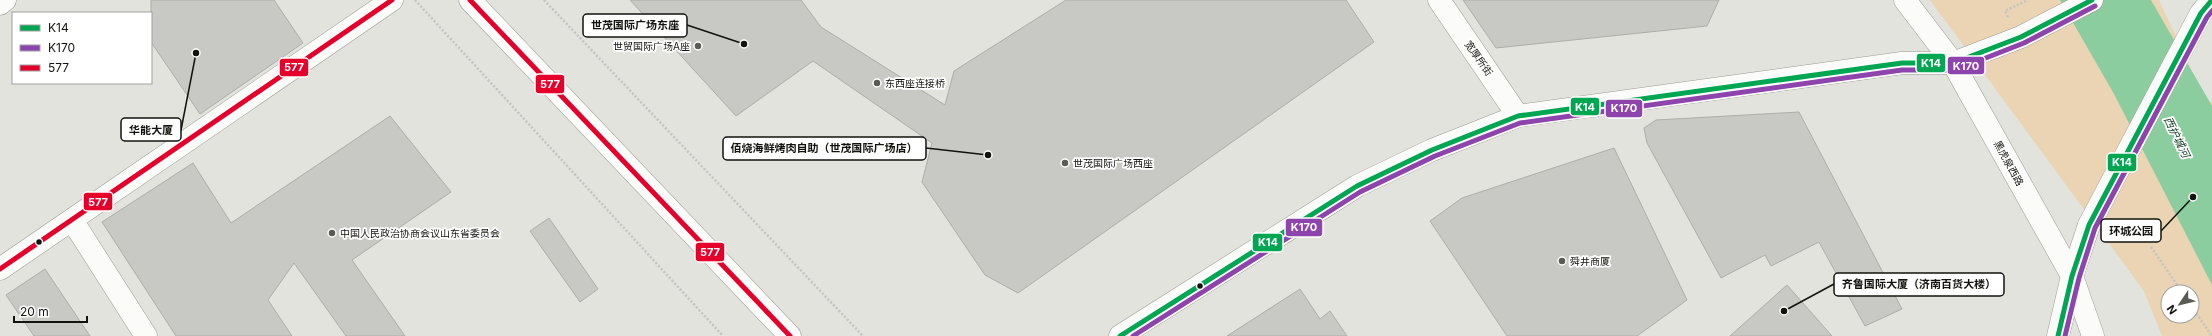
<svg xmlns="http://www.w3.org/2000/svg" width="2212" height="336" font-family="Inter,'Noto Sans SC',sans-serif">
  <style>
    .green { fill: #ebd4b3; fill-rule: evenodd }
    .water { fill: #8ccda0 }
    .building { fill: #c8c9c4; stroke: #acaea9 }
    .lines { fill: none; stroke-linecap: round; stroke-linejoin: round }
    .minor-casing { stroke: #9b9c97; stroke-width: 23 }
    .major-casing { stroke: #9b9c97; stroke-width: 23 }
    .path { stroke: #c3c4c2; stroke-width: 2.5; stroke-dasharray: 2 2; stroke-linecap: butt }
    .minor { stroke: #fbfbfa; stroke-width: 22 }
    .major { stroke: #fbfbfa; stroke-width: 22 }
    .major-bridge-casing { stroke: #9b9c97; stroke-width: 23; stroke-linecap: butt }
    .major-bridge { stroke: #fbfbfa; stroke-width: 22 }
    .bus-1-casing { stroke: #fff; stroke-width: 8 }
    .bus-2-casing { stroke: #fff; stroke-width: 8 }
    .bus-3-casing { stroke: #fff; stroke-width: 8 }
    .bus-1 { stroke: #00a651; stroke-width: 5 }
    .bus-2 { stroke: #8e44ad; stroke-width: 5 }
    .bus-3 { stroke: #e4002b; stroke-width: 5 }
    .poi-dot { fill: #5b5b56; stroke: #fff; stroke-width: 1.5 }
    .bus-dot { fill: #12120e; stroke: #fff; stroke-width: 1.5 }
    .labels { text-anchor: middle; stroke-width: 3.5; stroke-linejoin: round; paint-order: stroke }
    .poi-label { font-size: 10px; fill: #12120e; stroke: #fff; text-anchor: start }
    .street-label { font-size: 10px; fill: #12120e; stroke: #fff }
    .water-label { font-size: 11px; font-style: italic; fill: #163d24; stroke: #fff }
    .leader { fill: none; stroke: #12120e; stroke-width: 1.5 }
    .callout-dot { fill: #12120e; stroke: #fff; stroke-width: 1.5 }
    .callout { fill: #fff; stroke: #12120e; stroke-width: 1.5 }
    .callout-label { font-size: 11px; text-anchor: middle; font-weight: bold; fill: #12120e }
    .line-badge { stroke: #fff; stroke-width: 1.5 }
    .badge-label { font-size: 11px; text-anchor: middle; font-weight: bold; fill: #fff }
  </style>
  <rect width="100%" height="100%" fill="#e2e3dc"/>
  <!-- green -->
  <path class="green" d="M1930,0H2159L2205,100L2212,102V336H2162L2144,291ZM2168,292H2192V316H2168Z"/>
  <!-- water -->
  <path class="water" d="M2060,0H2151L2212,106V285L2114,94Z"/>
  <!-- building -->
  <path class="building" d="M151,0H274L303,43L200,114L151,42Z
    M630,0H801L821,27L945,105L954,71L1066,0H1346L1374,42L1018,293L985,275L922,182L932,143L813,61L736,116Z
    M1463,0H1719L1707,26L1496,48Z
    M1799,112L1902,309L1865,326L1819,242L1771,266L1765,255L1721,278L1647,143L1644,128L1656,120Z
    M390,116L451,192L352,260L405,336H346L294,263L268,300L292,336H176L102,222L193,163L231,223Z
    M1614,148L1687,300L1637,336H1507L1430,221L1462,198Z
    M549,218L598,289L580,302L530,231Z
    M45,269L90,336H34L6,295Z
    M1787,285L1832,336H1730Z
    M1300,289L1320,319L1330,311L1347,336H1227Z"/>
  <g class="lines">
    <!-- minor casing -->
    <g class="minor-casing">
      <path id="minor" d="M1439,0L1518,116
        M1905,0L1953,63L1969,92L2072,276L2093,336
        M0,4L5,0
        M72,220L146,336
        M0,269L392,0"/>
    </g>
    <!-- major casing -->
    <g class="major-casing">
      <path id="major" d="M470,0L790,336
        M1120,336L1357,186L1432,150L1518,116L1902,63H1953L2021,37L2092,0
        M2058,336L2072,276L2089,225"/>
    </g>
    <!-- path -->
    <path class="path" d="M415,0L723,336
      M544,0L863,336
      M2008,17L2005,11L2028,0
      M2151,247L2182,292
      M2192,307L2212,336"/>
    <!-- minor -->
    <use href="#minor" class="minor"/>
    <!-- major -->
    <use href="#major" class="major"/>
    <!-- major-bridge casing -->
    <g class="major-bridge-casing">
      <path id="major-bridge" d="M2089,225L2201,13L2212,0"/>
    </g>
    <!-- major-bridge -->
    <use href="#major-bridge" class="major-bridge"/>
    <!-- bus-1 casing -->
    <g class="bus-1-casing">
      <path id="bus-1" d="M1120,336L1357,186L1432,150L1518,116L1902,63H1953L2021,37L2092,0
        M2058,336L2072,276L2089,225L2201,13L2212,0"/>
    </g>
    <!-- bus-2 casing -->
    <g class="bus-2-casing">
      <path id="bus-2" d="M1133,336L1360,192L1435,156L1520,123L1902,70H1955L2024,43L2095,6
        M2065,336L2079,278L2095,228L2207,17L2212,11"/>
    </g>
    <!-- bus-3 casing -->
    <g class="bus-3-casing">
      <path id="bus-3" d="M470,0L790,336
        M0,269L392,0"/>
    </g>
    <!-- bus-1 -->
    <use href="#bus-1" class="bus-1"/>
    <!-- bus-2 -->
    <use href="#bus-2" class="bus-2"/>
    <!-- bus-3 -->
    <use href="#bus-3" class="bus-3"/>
  </g>
  <!-- markers -->
  <g class="poi-dot">
    <circle cx="698" cy="46" r="4"/>
    <circle cx="877" cy="83" r="4"/>
    <circle cx="1065" cy="163" r="4"/>
    <circle cx="332" cy="233" r="4"/>
    <circle cx="1562" cy="261" r="4"/>
  </g>
  <g class="bus-dot">
    <circle cx="39" cy="242" r="3.5"/>
    <circle cx="1200" cy="286" r="3.5"/>
  </g>
  <g class="labels">
    <!-- poi labels -->
    <g class="poi-label">
      <text x="690" y="50" text-anchor="end">世贸国际广场A座</text>
      <text x="885" y="87">东西座连接桥</text>
      <text x="1073" y="167">世茂国际广场西座</text>
      <text x="340" y="237">中国人民政治协商会议山东省委员会</text>
      <text x="1570" y="265">舜井商厦</text>
    </g>
    <!-- street labels -->
    <g class="street-label">
      <text transform="translate(1479 58) rotate(55)" y="4">宽厚所街</text>
      <text transform="translate(2009 163) rotate(61)" y="4">黑虎泉西路</text>
    </g>
    <!-- water labels -->
    <g class="water-label">
      <text transform="translate(2177 137) rotate(64)" y="4">西护城河</text>
    </g>
  </g>
  <!-- callouts -->
  <path class="leader" d="M744 44L687 25M196 53L181 130M988 155L926 148M2193 197L2161 231M1784 311L1834 284"/>
  <g class="callout-dot">
    <circle cx="744" cy="44" r="4"/>
    <circle cx="196" cy="53" r="4"/>
    <circle cx="988" cy="155" r="4"/>
    <circle cx="2193" cy="197" r="4"/>
    <circle cx="1784" cy="311" r="4"/>
  </g>
  <g class="callout">
    <rect x="583" y="14" width="104" height="23" rx="4"/>
    <rect x="121" y="118" width="60" height="23" rx="4"/>
    <rect x="723" y="137" width="203" height="23" rx="4"/>
    <rect x="2101" y="219" width="60" height="23" rx="4"/>
    <rect x="1834" y="273" width="170" height="23" rx="4"/>
  </g>
  <g class="callout-label">
    <text x="635" y="29">世茂国际广场东座</text>
    <text x="151" y="134">华能大厦</text>
    <text x="824" y="152">佰烧海鲜烤肉自助（世茂国际广场店）</text>
    <text x="2131" y="235">环城公园</text>
    <text x="1919" y="288">齐鲁国际大厦（济南百货大楼）</text>
  </g>
  <g class="line-badge">
    <rect x="1916" y="53" width="30" height="20" rx="4" fill="#00a651"/>
    <rect x="1947" y="56" width="38" height="19" rx="4" fill="#8e44ad"/>
    <rect x="279" y="58" width="30" height="19" rx="4" fill="#e4002b"/>
    <rect x="535" y="74" width="30" height="20" rx="4" fill="#e4002b"/>
    <rect x="1570" y="97" width="30" height="19" rx="4" fill="#00a651"/>
    <rect x="1605" y="99" width="38" height="19" rx="4" fill="#8e44ad"/>
    <rect x="2107" y="153" width="30" height="19" rx="4" fill="#00a651"/>
    <rect x="83" y="192" width="30" height="19" rx="4" fill="#e4002b"/>
    <rect x="1285" y="218" width="38" height="19" rx="4" fill="#8e44ad"/>
    <rect x="1252" y="233" width="31" height="19" rx="4" fill="#00a651"/>
    <rect x="695" y="242" width="30" height="20" rx="4" fill="#e4002b"/>
  </g>
  <g class="badge-label">
    <text x="1931" y="67">K14</text>
    <text x="1966" y="70">K170</text>
    <text x="294" y="71">577</text>
    <text x="550" y="88">577</text>
    <text x="1585" y="111">K14</text>
    <text x="1624" y="112">K170</text>
    <text x="2122" y="166">K14</text>
    <text x="98" y="206">577</text>
    <text x="1304" y="231">K170</text>
    <text x="1268" y="246">K14</text>
    <text x="710" y="256">577</text>
  </g>
  <!-- legend -->
  <rect x="12" y="12" width="140" height="72" fill="#ffffff" stroke="#a0a09f"/>
  <rect x="20" y="25" width="20" height="6" fill="#00a651" stroke="#a0a09f"/>
  <text x="48" y="32" font-size="12" fill="#12120e">K14</text>
  <rect x="20" y="45" width="20" height="6" fill="#8e44ad" stroke="#a0a09f"/>
  <text x="48" y="52" font-size="12" fill="#12120e">K170</text>
  <rect x="20" y="65" width="20" height="6" fill="#e4002b" stroke="#a0a09f"/>
  <text x="48" y="72" font-size="12" fill="#12120e">577</text>
  <!-- north arrow -->
  <g transform="translate(2180 304) rotate(235)"><circle r="19" fill="#ffffff" stroke="#a0a09f"/>
  <path d="M0-3L7 15L0 10L-7 15Z" fill="#5b5b56"/>
  <text y="-6" font-size="11" font-weight="bold" text-anchor="middle" fill="#12120e">N</text>
  </g>
  <!-- scale -->
  <path d="M14 316v6h73v-6" fill="none" stroke="#12120e" stroke-width="2"/>
  <text x="20" y="316" font-size="12" fill="#12120e" stroke="#ffffff" stroke-width="3" paint-order="stroke">20 m</text>
</svg>
